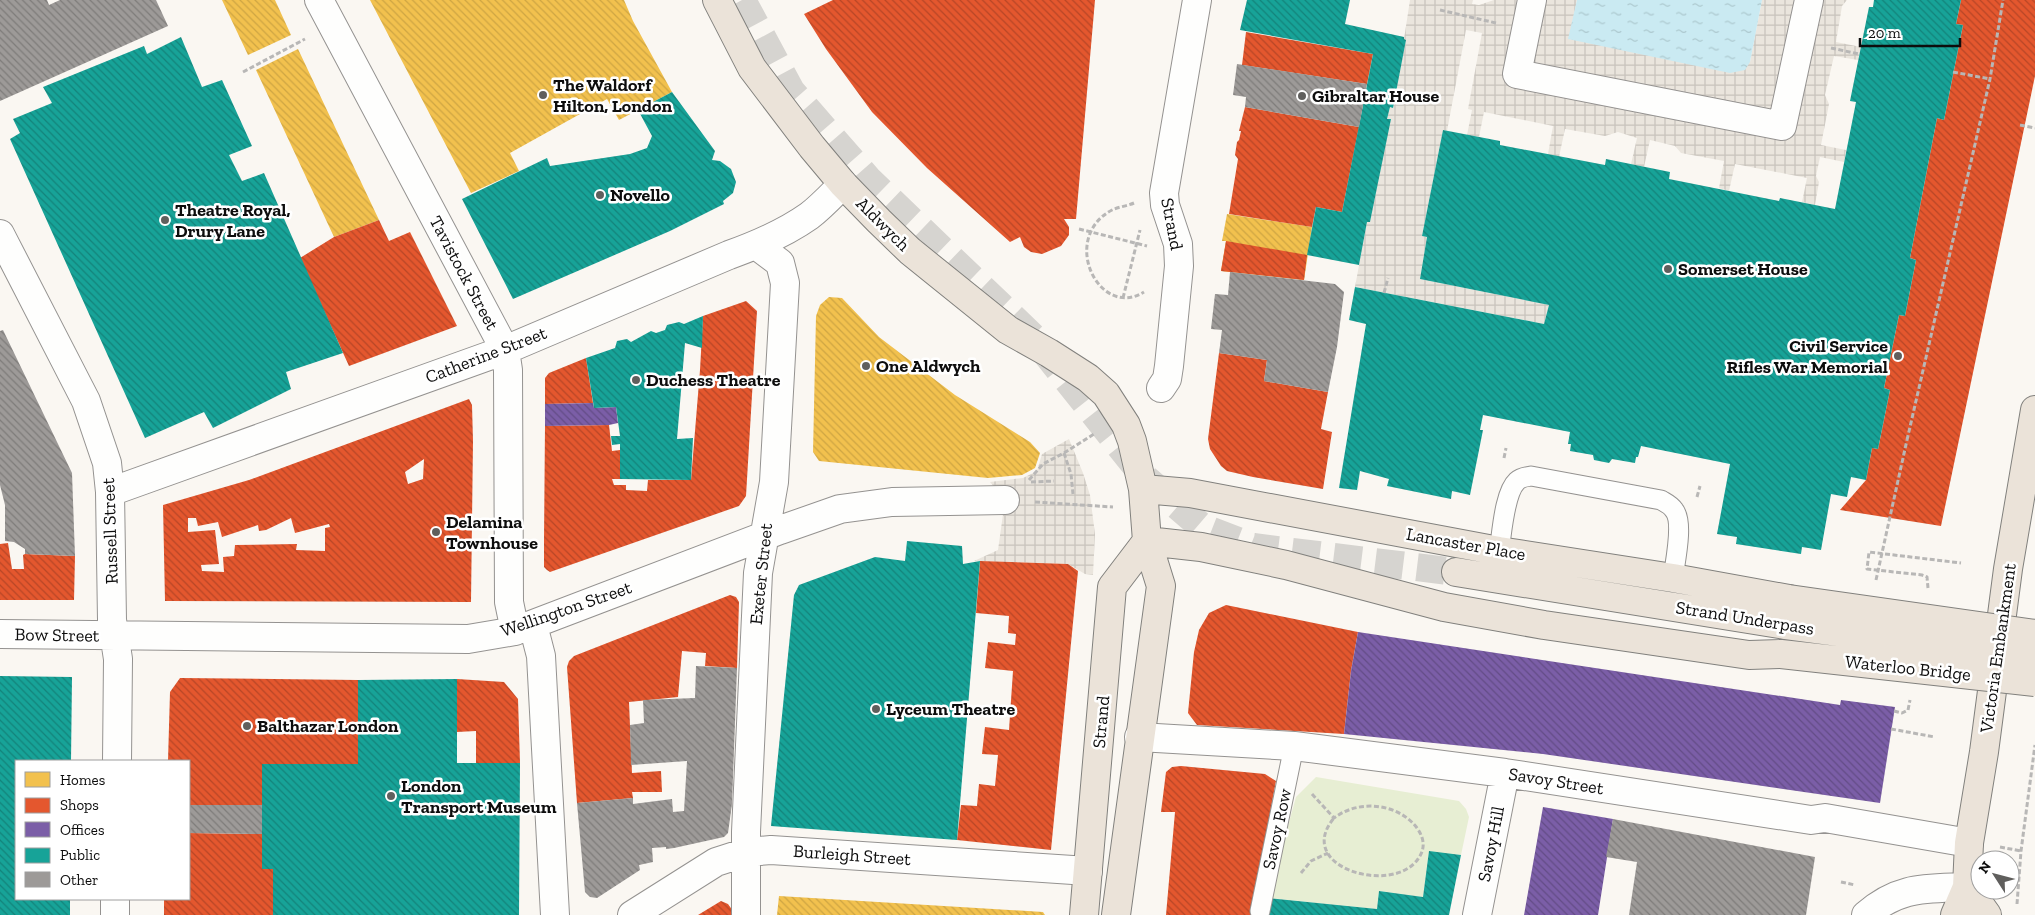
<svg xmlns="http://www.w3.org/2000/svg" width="2035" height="915" font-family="'Zilla Slab',serif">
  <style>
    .park { fill: #e7eed3 }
    .plaza { fill: url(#plaza-grid) }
    .water { fill: url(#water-ripples) }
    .homes { fill: url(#homes-back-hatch) }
    .shops { fill: url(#shops-back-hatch); fill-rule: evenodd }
    .offices { fill: url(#offices-back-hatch) }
    .public { fill: url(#public-back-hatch) }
    .building { fill: url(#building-back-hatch) }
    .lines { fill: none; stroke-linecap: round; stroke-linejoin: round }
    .primary-tunnel { stroke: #d6d4d0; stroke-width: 28; stroke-dasharray: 28 14; stroke-linecap: butt }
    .service-casing { stroke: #949290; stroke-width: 21 }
    .pedestrian-casing { stroke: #949290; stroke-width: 30 }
    .minor-casing { stroke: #949290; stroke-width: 30 }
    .primary-casing { stroke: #81807d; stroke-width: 30 }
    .path { stroke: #b8b7b6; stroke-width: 3; stroke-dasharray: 5 2.5; stroke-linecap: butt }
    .service { stroke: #fefefd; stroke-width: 19 }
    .pedestrian { stroke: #fefefd; stroke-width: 28 }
    .minor { stroke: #fefefd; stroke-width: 28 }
    .primary { stroke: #ebe3d9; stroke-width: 28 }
    .primary-bridge-casing { stroke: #81807d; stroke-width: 30; stroke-linecap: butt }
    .path-bridge { stroke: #b8b7b6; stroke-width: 3; stroke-dasharray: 5 2.5; stroke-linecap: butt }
    .primary-bridge { stroke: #ebe3d9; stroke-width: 28 }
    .poi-dot { fill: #605f5d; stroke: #fff; stroke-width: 2 }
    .labels { text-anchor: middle; stroke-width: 5; stroke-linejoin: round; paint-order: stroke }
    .poi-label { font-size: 18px; font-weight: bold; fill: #0d0d0d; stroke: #fff; text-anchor: start }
    .street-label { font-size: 18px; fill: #0d0d0d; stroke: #fff }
  </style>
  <defs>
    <pattern id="plaza-grid" width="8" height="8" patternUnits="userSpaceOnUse" patternTransform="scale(1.25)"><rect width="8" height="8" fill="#eae5dd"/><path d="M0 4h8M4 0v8" fill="none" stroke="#c8c3bc"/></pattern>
    <pattern id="water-ripples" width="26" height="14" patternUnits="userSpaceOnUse" patternTransform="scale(1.25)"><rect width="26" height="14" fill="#caeaf2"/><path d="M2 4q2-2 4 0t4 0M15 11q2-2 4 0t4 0" fill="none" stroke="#acc8ce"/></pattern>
    <pattern id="homes-back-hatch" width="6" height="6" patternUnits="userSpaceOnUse" patternTransform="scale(1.25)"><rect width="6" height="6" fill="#f2c14e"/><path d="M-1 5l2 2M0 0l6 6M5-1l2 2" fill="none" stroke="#cea543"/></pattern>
    <pattern id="shops-back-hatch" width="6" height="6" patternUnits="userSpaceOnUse" patternTransform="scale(1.25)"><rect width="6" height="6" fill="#e4572e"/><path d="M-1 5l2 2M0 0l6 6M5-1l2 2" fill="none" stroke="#b74626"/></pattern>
    <pattern id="offices-back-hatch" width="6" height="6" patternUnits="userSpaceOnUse" patternTransform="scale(1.25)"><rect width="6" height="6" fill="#7b5ea7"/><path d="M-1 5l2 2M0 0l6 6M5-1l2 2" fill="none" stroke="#634c86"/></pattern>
    <pattern id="public-back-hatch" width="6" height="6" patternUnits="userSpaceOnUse" patternTransform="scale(1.25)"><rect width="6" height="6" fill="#17a398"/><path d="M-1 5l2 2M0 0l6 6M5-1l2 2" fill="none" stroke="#13837a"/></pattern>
    <pattern id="building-back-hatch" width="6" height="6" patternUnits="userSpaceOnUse" patternTransform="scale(1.25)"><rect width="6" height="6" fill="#9d9a98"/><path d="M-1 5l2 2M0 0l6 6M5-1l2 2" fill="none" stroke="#7e7c7a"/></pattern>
  </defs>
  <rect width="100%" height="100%" fill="#faf7f2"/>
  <!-- park -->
  <path class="park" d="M1316,777L1459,801L1466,809L1469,817L1461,855L1429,852L1423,897L1379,891L1377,909L1268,898L1296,797Z"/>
  <!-- plaza -->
  <path class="plaza" d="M1410,0H1473L1472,4L1479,5L1494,0H1577L1569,39L1750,62L1762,0H1847L1842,6L1836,42L1861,47L1858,60L1834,56L1825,95L1829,104L1821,145L1846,150L1844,162L1820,157L1816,176L1819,182L1815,205L1802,202L1807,178L1735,164L1729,191L1719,188L1724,161L1681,153L1675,146L1650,140L1644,167L1631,164L1637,138L1618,132L1605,136L1565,129L1559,157L1548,154L1553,126L1484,112L1479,137L1467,135L1472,110L1468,109L1482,33L1466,30L1447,131L1443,130L1422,236L1427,237L1420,279L1549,305L1544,324L1355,287L1367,222H1370L1390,120L1387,119L1390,107H1393L1406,40L1404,39Z
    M1069,439L1083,473L1090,495L1095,534L1093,575L1085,574L1068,564L974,561L998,550L1005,500L990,482L1023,478L1037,471L1042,454Z"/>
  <!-- water -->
  <path class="water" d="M1577,0H1762L1750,62L1745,70L1730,73L1568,39Z"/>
  <!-- homes -->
  <path class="homes" d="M222,0H275L291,35L248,55Z
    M370,0H624L633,21L672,92L619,120L607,99L510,153L519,171L471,193Z
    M298,49L379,220L334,237L256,70Z
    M1227,214L1312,227L1304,280L1221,271L1226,241H1222Z
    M829,297L842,298L879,337L955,395L1030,442L1040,453L1035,468L1022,475L988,478L819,461L813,452L816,316L820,305Z
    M779,896L1043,912L1045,915H777Z"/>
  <!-- shops -->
  <path class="shops" d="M833,0H1095L1076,219H1064L1069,227V235L1061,246L1042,254L1031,252L1024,247L1020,237L1010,242L927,168L872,112L826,49L804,14Z
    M1961,0H2035V76L1941,526L1840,510L1866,480L1872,448L1878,449L1890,390L1884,388L1899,315L1905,316L1916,260L1910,258L1937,118L1944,120L1963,25L1956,24Z
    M1246,32L1373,54L1367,84L1242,65Z
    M1245,107L1359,127L1342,212L1316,207L1312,227L1229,214L1238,159L1235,155L1237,142L1239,140L1241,131H1239Z
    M379,220L389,241L410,232L457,326L349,366L300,258L334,237Z
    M1226,241L1307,255L1304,280L1221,271Z
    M746,301L757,311L746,496L739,506L550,572L547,570L544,567V541L545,426L609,425L612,451L620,450V479H612L614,485H626V490L647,491L648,480H691L700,370L703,316Z
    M1219,353L1267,360L1264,381L1328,392L1321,429L1332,432L1323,489L1253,477L1227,471L1221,466L1210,449L1208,439Z
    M586,358L593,403L545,404V378L549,373Z
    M469,399L472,405L473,441L471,602L165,601L163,505L249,480ZM424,459L423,479L408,484L405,472ZM188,518H196L198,526L218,522L222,537L258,525L259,531L266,530L291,518L295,533L329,524L330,527L325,528V551L296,550L297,544L235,545L234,556L223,557L224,572L202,571L201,565L219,564L215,530L188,532Z
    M8,543L12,569H24L23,555L25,554L75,556L74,600H0V544Z
    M980,561L1068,564L1078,571L1051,850L957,840L961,805L977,806L979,784L995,786L998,755L982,754L985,727L1009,730L1013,671L985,668L988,642L1015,645L1016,634L1008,633L1009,616L976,613Z
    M730,595L736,597L739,602L737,668L705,666L706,653L682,651L678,697L629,702L632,773L661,771L662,792H632L633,798L577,803L567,667L569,661L574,656Z
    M1226,605L1358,632L1351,671L1344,734L1197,725L1188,713L1194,652L1199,630L1209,613Z
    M180,678L358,680V764H262V805H189V761H168L170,692Z
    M457,679L504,682L518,699L520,763H476V731L457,732Z
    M1181,766L1265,774L1276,781L1251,915H1166L1175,812H1161L1166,772L1172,767Z
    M189,833L262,834V869H273V915H164V899H189Z
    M721,901L728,904L733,911V915H698Z"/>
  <!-- offices -->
  <path class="offices" d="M593,403L594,408L616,407L618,423L609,425L545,426V404Z
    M1358,632L1840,705L1841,700L1895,707L1880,803L1543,754L1344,734L1351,671Z
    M1543,807L1613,819L1598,915H1524Z"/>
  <!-- public -->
  <path class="public" d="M1247,0H1350L1345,24L1404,37V39L1406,40L1393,108L1390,107L1387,119H1391L1370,222H1367L1359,265L1307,255L1316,207L1342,212L1373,54L1240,30Z
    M1874,0H1961L1956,24L1963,25L1944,120L1937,118L1910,258L1916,260L1905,316L1899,315L1884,388L1890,390L1878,449L1872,448L1866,480L1851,477L1847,497L1831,494L1821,550L1802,547L1801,554L1736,544L1737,537L1717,534L1730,464L1641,446L1638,457H1636L1635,463L1612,459L1609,463L1594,460L1593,455L1570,451L1571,444H1568L1570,432L1483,415L1480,430H1483L1470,495L1452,491L1451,499L1387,486L1389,479L1360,471L1357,490L1339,488L1366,324L1349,320L1355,287L1544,324L1549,305L1420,279L1427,237L1422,236L1443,130L1500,141V145L1605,165L1606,159L1670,172L1669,179L1779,201L1780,198L1835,209L1856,102L1850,101L1869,7H1873Z
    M181,37L202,87L222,80L252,146L229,155L242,181L264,173L343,353L286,372L291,389L213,428L204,412L145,438L10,139L20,133L13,119L52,103L43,87L144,46L147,54Z
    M672,92L715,151L712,160L720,161L731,169L736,182L733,193L723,201L724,204L670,231L513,299L462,199L547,158L550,166L630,154L647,148L652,136L638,110Z
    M703,316L702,348L685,343L677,439L693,438L691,480L620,479V444L612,445L611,436H620L616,407L594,408L586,358L615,348L617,341L627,339L631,342L651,331L656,333L665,330L667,325L679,322L684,324Z
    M907,541L962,546L963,564L980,561L957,840L771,826L794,595L799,585L875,557L905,561Z
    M0,676L72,677L71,761H16V899H70V915H0Z
    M457,679V763H520L519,915H273V869H262V764H358V680Z
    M1429,851L1461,855L1449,915H1266L1268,898L1377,909L1379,891L1423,897Z"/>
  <!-- building -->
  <path class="building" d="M0,0H47L49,5L60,0H156L168,26L0,101Z
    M1237,64L1367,84L1359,127L1245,107L1246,97L1233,95Z
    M1230,272L1335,284L1344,292L1337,347L1328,392L1264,381L1267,360L1219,353L1222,330L1211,329L1215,294L1228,295Z
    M3,330L72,473L75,556L25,554V549L14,542L5,541V505L0,485V331Z
    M696,666L737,668L732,804L728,833L724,837L674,848L666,849V847L652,848L653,862L639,865L640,870L597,898L590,897L585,892L577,803L633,798V804L672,799L673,812L684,811L687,761L631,765L630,725L644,723L643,700L695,698Z
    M189,805H262V834L189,833Z
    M1613,819L1815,857L1806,915H1629L1637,862L1606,857Z"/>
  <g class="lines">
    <!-- primary-tunnel -->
    <path class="primary-tunnel" d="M742,0L791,91L868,179L1033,337L1146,479L1202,527L1253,547L1456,572"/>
    <!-- service casing -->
    <g class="service-casing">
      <path id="service" d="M1499,551C1502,534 1504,493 1517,481C1521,477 1526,477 1531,476L1661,500C1666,503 1671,505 1674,510C1684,522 1675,562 1673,578
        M1260,911L1294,746"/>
    </g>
    <!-- pedestrian casing -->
    <g class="pedestrian-casing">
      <path id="pedestrian" d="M1532,0L1517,74L1782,126L1809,0
        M1161,388L1167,379L1169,366L1179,266L1178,244L1165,205L1164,193L1197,0"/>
    </g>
    <!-- minor casing -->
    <g class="minor-casing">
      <path id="minor" d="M319,0L505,350L508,370L509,602L515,631
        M0,234L86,401L107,463L110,492L112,620L118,659L117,761
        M110,492L505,350L729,255C757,245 785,233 809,216C821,207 832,195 843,184
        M533,625L541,656L555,915
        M0,634L468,639L515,631L780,530L840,509L892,502L1005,500
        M1139,737L1294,746L1505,773L1811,820L1825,818L1969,843
        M115,915V899
        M632,915L716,862L747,852L771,850L1088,871
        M746,915V832L758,573L774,482L785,283L780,263L756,245
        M1477,915L1505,773
        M1866,915C1899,886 1925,889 1967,887"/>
    </g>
    <!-- primary casing -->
    <g class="primary-casing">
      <path id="primary" d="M717,0L752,68L812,147L843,184L879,221L910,251L1008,330L1049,353L1088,378L1106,394L1126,425L1132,441L1143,489L1147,541L1161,586L1116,915
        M1143,489L1190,493L1499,551L1673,578L1789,599
        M1147,541L1201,547L1286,565L1444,607L1544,625L1749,655L1781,654
        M1456,572L1786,625
        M1967,887L1987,915
        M1084,915L1112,587L1147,541
        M1955,915L1967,887L1969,843L1984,752L2008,569L2035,410"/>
    </g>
    <!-- path -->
    <path class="path" d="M1440,10L1496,23
      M1831,48L1859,54
      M243,72L305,39
      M1953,72L1990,79
      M2020,125L2035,128
      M1134,203C1127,206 1118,207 1112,210C1059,238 1099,320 1144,292
      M1079,229L1147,246
      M1384,293L1388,278
      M1123,298L1140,230
      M1907,440L1990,79L2003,0
      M1064,453L1071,474L1073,494
      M1504,458L1506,448
      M1029,480L1043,464L1064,453L1094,434
      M1031,482L1054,481
      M1697,497L1700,486
      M1035,502L1113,507
      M1928,588L1927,577L1922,575L1867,569L1869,552L1961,563
      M1894,711L1902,713L1908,710L1910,700
      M1891,729L1935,737
      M1312,794L1334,818C1359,799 1398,803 1417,828C1424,838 1426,848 1418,859C1392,896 1293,867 1334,818
      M2000,847L2021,851
      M1301,873L1311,861L1328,853
      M1841,882L1855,885
      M2017,904L2021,851L2035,745"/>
    <!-- service -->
    <use href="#service" class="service"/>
    <!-- pedestrian -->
    <use href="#pedestrian" class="pedestrian"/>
    <!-- minor -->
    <use href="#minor" class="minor"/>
    <!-- primary -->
    <use href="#primary" class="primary"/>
    <!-- primary-bridge casing -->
    <g class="primary-bridge-casing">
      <path id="primary-bridge" d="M1789,599L2035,634
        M1786,625L2035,658
        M1781,654L2035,682"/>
    </g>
    <!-- path-bridge -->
    <path class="path-bridge" d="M1876,580L1907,440"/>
    <!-- primary-bridge -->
    <use href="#primary-bridge" class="primary-bridge"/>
  </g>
  <!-- markers -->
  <g class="poi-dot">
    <circle cx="543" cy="95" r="5"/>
    <circle cx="1302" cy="96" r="5"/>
    <circle cx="600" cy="195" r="5"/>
    <circle cx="165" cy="220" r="5"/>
    <circle cx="1668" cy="269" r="5"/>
    <circle cx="1898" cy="356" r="5"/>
    <circle cx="866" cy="366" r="5"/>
    <circle cx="636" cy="380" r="5"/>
    <circle cx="436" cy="532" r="5"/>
    <circle cx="876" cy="709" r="5"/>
    <circle cx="247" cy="726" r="5"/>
    <circle cx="391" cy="796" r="5"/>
  </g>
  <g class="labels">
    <!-- poi labels -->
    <g class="poi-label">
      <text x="553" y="91">The Waldorf<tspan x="553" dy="21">Hilton, London</tspan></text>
      <text x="1312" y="102">Gibraltar House</text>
      <text x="610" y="201">Novello</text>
      <text x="175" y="216">Theatre Royal,<tspan x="175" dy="21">Drury Lane</tspan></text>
      <text x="1678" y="275">Somerset House</text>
      <text x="1888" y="352" text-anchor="end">Civil Service<tspan x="1888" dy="21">Rifles War Memorial</tspan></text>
      <text x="876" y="372">One Aldwych</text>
      <text x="646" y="386">Duchess Theatre</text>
      <text x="446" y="528">Delamina<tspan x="446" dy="21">Townhouse</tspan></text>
      <text x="886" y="715">Lyceum Theatre</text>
      <text x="257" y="732">Balthazar London</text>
      <text x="401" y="792">London<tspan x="401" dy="21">Transport Museum</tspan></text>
    </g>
    <!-- street labels -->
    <g class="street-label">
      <text transform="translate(883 224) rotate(45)" y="6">Aldwych</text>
      <text transform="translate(1172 224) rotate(79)" y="6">Strand</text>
      <text transform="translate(464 273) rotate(62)" y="6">Tavistock Street</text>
      <text transform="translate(486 355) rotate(-21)" y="6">Catherine Street</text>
      <text transform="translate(110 531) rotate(-92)" y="6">Russell Street</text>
      <text transform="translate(1466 544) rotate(10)" y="6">Lancaster Place</text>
      <text transform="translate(761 574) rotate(-84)" y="6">Exeter Street</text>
      <text transform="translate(566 609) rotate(-19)" y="6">Wellington Street</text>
      <text transform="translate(1745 618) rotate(9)" y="6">Strand Underpass</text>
      <text transform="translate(57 635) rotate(1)" y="6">Bow Street</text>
      <text transform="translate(1998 648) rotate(-82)" y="6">Victoria Embankment</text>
      <text transform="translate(1908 668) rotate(6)" y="6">Waterloo Bridge</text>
      <text transform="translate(1101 722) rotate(-85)" y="6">Strand</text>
      <text transform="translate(1556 781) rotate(9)" y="6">Savoy Street</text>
      <text transform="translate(1277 829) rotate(-78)" y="6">Savoy Row</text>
      <text transform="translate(1491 844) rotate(-79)" y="6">Savoy Hill</text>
      <text transform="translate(852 855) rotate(4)" y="6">Burleigh Street</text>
    </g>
  </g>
  <!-- legend -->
  <rect x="15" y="760" width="175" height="140" fill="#ffffff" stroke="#9e9e9e"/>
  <rect x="25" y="772" width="25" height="15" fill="#f2c14e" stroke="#9e9e9e"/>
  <text x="60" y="785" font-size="15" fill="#0d0d0d">Homes</text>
  <rect x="25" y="798" width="25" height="15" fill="#e4572e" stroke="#9e9e9e"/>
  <text x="60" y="810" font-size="15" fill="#0d0d0d">Shops</text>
  <rect x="25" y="822" width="25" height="15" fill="#7b5ea7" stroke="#9e9e9e"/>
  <text x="60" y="835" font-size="15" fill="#0d0d0d">Offices</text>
  <rect x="25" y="848" width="25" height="15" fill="#17a398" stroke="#9e9e9e"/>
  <text x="60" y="860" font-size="15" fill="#0d0d0d">Public</text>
  <rect x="25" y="872" width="25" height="15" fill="#9d9a98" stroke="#9e9e9e"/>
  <text x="60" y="885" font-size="15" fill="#0d0d0d">Other</text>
  <!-- north arrow -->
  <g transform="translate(1995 875) rotate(306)"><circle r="24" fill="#ffffff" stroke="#9e9e9e"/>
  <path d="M0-4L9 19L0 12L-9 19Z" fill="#605f5d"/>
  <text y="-8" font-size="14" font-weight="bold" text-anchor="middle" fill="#0d0d0d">N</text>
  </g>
  <!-- scale -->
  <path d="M1860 38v8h100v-8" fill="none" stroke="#0d0d0d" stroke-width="2.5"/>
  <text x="1868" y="38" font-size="15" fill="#0d0d0d" stroke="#ffffff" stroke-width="4" paint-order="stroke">20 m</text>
</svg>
